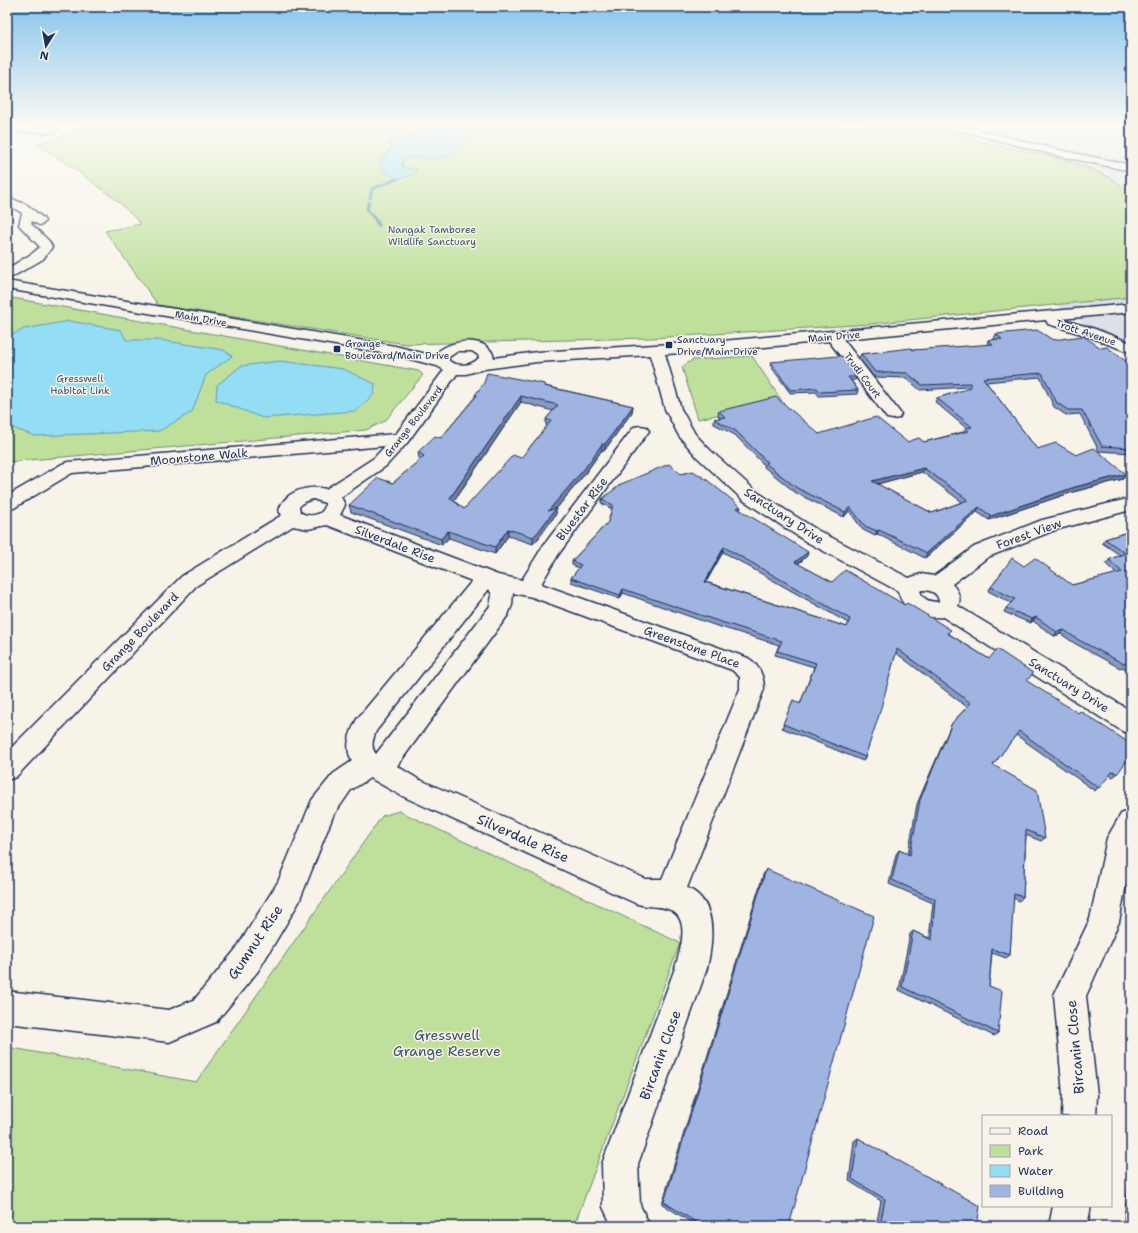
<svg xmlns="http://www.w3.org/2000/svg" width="1138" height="1233" font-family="'Shantell Sans',sans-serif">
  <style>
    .built { fill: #dde0e6 }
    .green { fill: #bee09a; stroke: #6c887c }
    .water { fill: #93def4; stroke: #6398b8 }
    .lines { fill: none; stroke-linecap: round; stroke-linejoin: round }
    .stream-far1 { stroke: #6398b8; stroke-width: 3 }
    .stream { stroke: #6398b8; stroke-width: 3.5 }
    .street-casing { stroke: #1b2f5e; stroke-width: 3 }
    .street { fill: #f7f3e8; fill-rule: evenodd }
    .wall { fill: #8a9bc2; stroke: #1b2f5e; fill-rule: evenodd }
    .shaded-wall { fill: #707e9e; stroke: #1b2f5e }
    .building { fill: #a0b4e2; stroke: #1b2f5e; fill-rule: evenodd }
    .poi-dot { fill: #1b2f5e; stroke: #f7f3e8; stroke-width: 1.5 }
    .labels { text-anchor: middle; stroke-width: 3; stroke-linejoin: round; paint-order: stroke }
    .far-park-label { font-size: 10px; fill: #3c526a; stroke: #f7f3e8 }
    .far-street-label { font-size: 10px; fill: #1b2f5e; stroke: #f7f3e8 }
    .far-poi-label { font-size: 10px; fill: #1b2f5e; stroke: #f7f3e8; text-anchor: start }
    .street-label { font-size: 12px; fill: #1b2f5e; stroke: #f7f3e8 }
    .near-street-label { font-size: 14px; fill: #1b2f5e; stroke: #f7f3e8 }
    .near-park-label { font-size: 14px; fill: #3c526a; stroke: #f7f3e8 }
  </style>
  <rect width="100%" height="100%" fill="#f7f3e8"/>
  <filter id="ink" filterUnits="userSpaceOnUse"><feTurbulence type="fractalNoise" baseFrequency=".025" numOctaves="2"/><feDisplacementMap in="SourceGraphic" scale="8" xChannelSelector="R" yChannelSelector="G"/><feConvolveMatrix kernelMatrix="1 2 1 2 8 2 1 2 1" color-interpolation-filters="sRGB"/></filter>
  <g filter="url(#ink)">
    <!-- built -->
    <path class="built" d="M931,126H1131V195L1124,186Z
      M1131,297V341L1084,324L1057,305Z"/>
    <!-- green -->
    <path class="green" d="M84,126H931C949,131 966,137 984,142C1025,153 1104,161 1131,195V297L870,324L651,338L406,344L158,305L105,231L141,224L119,202L72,167L37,145Z
      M7,297L419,371L423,375L385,421L366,430L7,462Z
      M752,356L782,401L698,419L682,367L692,360Z
      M399,811L680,943L574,1226H12L7,1222V1047L196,1082L382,816Z"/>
    <!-- water -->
    <path class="water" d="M417,126L459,127L470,135L456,152L438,159L414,157L403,160L402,167L417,170L410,176L397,179L384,171L379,165L392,146L389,144C398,138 408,138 418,133Z
      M69,321L121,330L126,340H160L224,350L232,356L206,375L192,412L159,431L35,436L7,426V337L24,329Z
      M280,361L343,369L375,384L374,394L356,411L263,418L216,400L217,385L241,366Z"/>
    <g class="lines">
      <!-- stream-far1 -->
      <path class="stream-far1" d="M370,198L372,189L397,179
        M369,202L367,209L377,222"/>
      <!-- stream -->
      <path class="stream" d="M376,221L379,225"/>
      <!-- street casing -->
      <g class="street-casing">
        <path id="street" d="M7,126L54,127L59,130L54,133L7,131Z
          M948,126H963L1059,150L1131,165V171L1059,156L950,128Z
          M7,197L27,205L43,218L45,221L43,224L39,225L32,221L31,224L49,241L52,247L43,259L12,277L7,278V269L33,253L40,247L19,225L22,213L7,204Z
          M7,281L395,346L434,356C446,339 489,334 494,358L537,352L722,341L1131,304V312L1061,319L1095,329L1131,343V353L1085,335L1048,324L1046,320L843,339L901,414L899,418L893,419L887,418L829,341L722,351L665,354L681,409L695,434L710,450L757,492L819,531L909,578L921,574L934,576L974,547L1042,520L1131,498V510L1055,530L988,557L952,584C958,591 962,598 958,606L1131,711V734L1122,731L943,617C923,619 903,612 898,591L805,541L743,500L698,458L679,436L665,409L650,355L537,362L484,369L466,374H457L407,443L386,466L341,497L345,505L340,515L498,575L522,580L543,546L634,427L640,426L646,427L649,431L558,555L541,584L748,658C759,665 764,676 764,689L687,888C718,901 713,942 707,968L638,1164L640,1205L650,1226H612L603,1207L602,1164L675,968C680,951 692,917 668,909C657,905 648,908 635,903L400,795L370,778L351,790L333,816L299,902L258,971L216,1022L169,1042L7,1023V991L169,1010L194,1000L236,949L278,882L312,800L333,774L352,761C344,746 350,733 357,719L472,581L327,525L308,529L293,526L196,586L16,777L7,780V752L182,576L282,515L279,511C284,491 308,485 326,489L374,458L385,446L72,473L14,508L7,510V496L62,464L68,462L396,434L444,370L437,366L394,355L7,289ZM458,351H472L478,355L479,358C471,366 459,367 449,361V357ZM313,499L325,503C326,516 308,518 300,512L299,507L304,502ZM489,589L492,595L490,606L376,754C370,747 373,739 376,731ZM922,590C930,590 938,592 939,602C930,602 923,600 920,591ZM513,593L532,597L732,670L740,677V689L662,879H646L418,779L397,766L508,615L512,605Z
          M1131,810V858L1119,922L1086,996L1097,1095L1096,1116H1062L1063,1095L1054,995L1090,919L1107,838L1121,814Z
          M1053,1206H1091L1087,1226H1049Z"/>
      </g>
      <!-- street -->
      <use href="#street" class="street"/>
    </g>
    <!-- wall -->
    <path class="wall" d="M996,334L1053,340L1101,348L1131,365V453L1099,451L1080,414L1066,415L1054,407L1040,377L986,382L1037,449L1076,455L1126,474L1123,479L1073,492L989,520L977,512L925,558L877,534L875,536L863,530L849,511L844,517L796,493L764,467V465L735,435L714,424V419L720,418L718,415L719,411L819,434L907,442H924L963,432L966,428L935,402L937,398L968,389V387L920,390L906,378L874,377L859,358L861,354L987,345L988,340H996L994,339ZM922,472L962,502L932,513L877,484Z
      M771,362L855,373V375L856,377L855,380H851L858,390L857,394L819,396L816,392L790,393L770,365Z
      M545,384V386L633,406L632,412L604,451L602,450L584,475L556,509V514L538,539L533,544L508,536L495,554L449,538L442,545L351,512L349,505L393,483L421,459L419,458L418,452L441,438L475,397V395ZM521,402L553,411L546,419V425L547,426L521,458L464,509L454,501Z
      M681,474L741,507L740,510L807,556L798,564L832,582L949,634L989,659L1027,681L1117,774L1113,777L1109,775L1095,791L1016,735L993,765L1045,838L1041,841L1026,835L1023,897L1019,901L1013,898L1010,955L1006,958L992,953L989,986L998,1033L994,1036L899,990L910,934L913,931L929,938L933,903L889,884L896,854L899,850L908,854L917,804L950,727L952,723L967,707L896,653L865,757L863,761L782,728L793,700L800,704L814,667L775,655L779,645L714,625L623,593L620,599L571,582V578L579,568L572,565V561L608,522L612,509L601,503L602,499ZM723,552L848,623L847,627L706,582Z
      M1131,531V672L1122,667L1120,668L1074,643L1061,634L1054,636L1033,621L1030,623L1004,612L1006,608L1011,603L988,591L991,587L1024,566L1072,585L1116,574L1106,564L1109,560L1120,555L1102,543L1105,539Z
      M766,869L789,1226H697L662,1204L763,875Z
      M858,1138L977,1226H876L881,1201L849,1181L854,1141Z
      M1130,1169H1131V1226H1123Z"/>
    <!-- shaded-wall -->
    <path class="shaded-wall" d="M521,396V402L451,505L450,498Z
      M633,406L632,412L604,451L605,444Z
      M602,444V450L584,475L556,509V514L538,539L533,544V537L548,511Z
      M924,468L922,472L870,486L872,481Z
      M1126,474L1123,479L1073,492L989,520L991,516L1075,487Z
      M850,507L849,511L844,517L845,512Z
      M979,507L977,512L925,558L927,553Z
      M508,529V536L495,554V547Z
      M879,530L877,534L875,536L877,531Z
      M448,531L449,538L442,545L441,539Z
      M724,547L723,552L704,586L705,582Z
      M808,552L807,556L794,567L795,562Z
      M623,589V593L620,599V595Z
      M1036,617L1033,621L1030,623L1032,619Z
      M1064,630L1061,634L1054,636L1057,632Z"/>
    <!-- building -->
    <path class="building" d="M1037,330L1053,340L1083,336L1101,348L1107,347L1131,365V448L1102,446L1082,410H1068L1057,403L1042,373L983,378L1037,449L1056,443L1076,455L1094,448L1126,474L1075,487L991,516L979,507L927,553L879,530L877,531L865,526L850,507L845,512L797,488L765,463L767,462L736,431L714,419L725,417L719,411L776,397L819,434L876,417L907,442L919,438L924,442L969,431L965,428L972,427L937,398L970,388V383L922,385L907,373L875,372L861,354L911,348L913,350L993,344L988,340L1002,339L996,334ZM924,468L968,500L932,513L872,481Z
      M838,356H842L855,373H853L856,377H848L858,390L820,392L817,388L790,390L771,362Z
      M487,373L545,384L544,386L633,406L605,444H602L585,468L548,511L556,508L538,532L533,537L508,529L495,547L448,531L441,539L349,505L378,478L393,483L424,456L418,452L435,436L441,438L477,395H475L484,383ZM521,396L558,405L546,419L551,421L521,458L513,455L464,509L450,498Z
      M669,464L681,474L693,471L707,480L741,507L737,508L808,552L795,562L832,582L845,570L905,605L907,603L951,630L947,633L989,659L997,649L1033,673L1027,681L1078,713L1080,711L1131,744V755L1117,774L1113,771L1099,788L1019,731L993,765L1037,790L1045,838L1026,830L1023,897L1014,894L1010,955L992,949L989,986L1002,991L998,1033L902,987L913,931L932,940L935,899L892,880L899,850L910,855L920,800L952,723L971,703L897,649L879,715L865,757L783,724L793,700L800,704L816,663L777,651L782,641L715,620L623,589L620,595L571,578L581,565L572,561L608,522L613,505L602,499L621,484ZM724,547L850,619L847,627L705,582Z
      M1131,531V666L1125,663L1124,664L1077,639L1064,630L1057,632L1036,617L1032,619L1006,608L1015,599L991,587L1012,558L1024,566L1035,558L1072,585L1122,572L1109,560L1125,553L1105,539Z
      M766,869L874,916L789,1226H702L664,1202Z
      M858,1138L980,1206L977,1226H880L885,1199L852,1179Z
      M1131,1200V1226H1128Z"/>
  </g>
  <!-- sky -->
  <linearGradient id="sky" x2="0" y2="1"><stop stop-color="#86c5ed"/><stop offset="0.42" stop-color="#fbfaf5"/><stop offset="1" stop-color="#fbfaf5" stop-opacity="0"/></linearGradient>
  <rect width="1138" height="298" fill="url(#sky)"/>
  <!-- markers -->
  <g class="poi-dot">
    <rect x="665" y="341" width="8" height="8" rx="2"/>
    <rect x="333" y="345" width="8" height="8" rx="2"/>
  </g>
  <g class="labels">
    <!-- far-park labels -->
    <g class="far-park-label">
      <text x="432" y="233">Nangak Tamboree<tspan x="432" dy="12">Wildlife Sanctuary</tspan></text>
      <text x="80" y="382">Gresswell<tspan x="80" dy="12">Habitat Link</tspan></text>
    </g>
    <!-- far-street labels -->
    <g class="far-street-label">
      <text transform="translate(201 318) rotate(10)" y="4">Main Drive</text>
      <text transform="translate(1086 332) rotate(18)" y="4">Trott Avenue</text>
      <text transform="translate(834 336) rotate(-5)" y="4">Main Drive</text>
      <text transform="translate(863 375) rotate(53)" y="4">Trudi Court</text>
      <text transform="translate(413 421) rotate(-52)" y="4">Grange Boulevard</text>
    </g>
    <!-- far-poi labels -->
    <g class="far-poi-label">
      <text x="677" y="343">Sanctuary<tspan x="677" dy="12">Drive/Main Drive</tspan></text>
      <text x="345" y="347">Grange<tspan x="345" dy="12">Boulevard/Main Drive</tspan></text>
    </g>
    <!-- street labels -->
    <g class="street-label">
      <text transform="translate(199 457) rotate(-5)" y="4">Moonstone Walk</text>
      <text transform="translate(582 509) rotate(-53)" y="4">Bluestar Rise</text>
      <text transform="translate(784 516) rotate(33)" y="4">Sanctuary Drive</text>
      <text transform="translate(1029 534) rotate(-20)" y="4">Forest View</text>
      <text transform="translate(395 544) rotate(21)" y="4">Silverdale Rise</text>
      <text transform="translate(140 632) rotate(-46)" y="4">Grange Boulevard</text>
      <text transform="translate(692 647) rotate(20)" y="4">Greenstone Place</text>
      <text transform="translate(1069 685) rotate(32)" y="4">Sanctuary Drive</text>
    </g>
    <!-- near-street labels -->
    <g class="near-street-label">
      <text transform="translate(523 838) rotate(24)" y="5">Silverdale Rise</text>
      <text transform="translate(255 942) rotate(-56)" y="5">Gumnut Rise</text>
      <text transform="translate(1075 1047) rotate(-95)" y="5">Bircanin Close</text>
      <text transform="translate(660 1055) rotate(-70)" y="5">Bircanin Close</text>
    </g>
    <!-- near-park labels -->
    <g class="near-park-label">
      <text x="447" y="1040">Gresswell<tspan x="447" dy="16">Grange Reserve</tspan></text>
    </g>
  </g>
  <!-- margin -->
  <rect width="1138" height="1233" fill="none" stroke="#f7f3e8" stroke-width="24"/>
  <rect x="12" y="12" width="1114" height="1209" fill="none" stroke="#1b2f5e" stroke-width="1.5" filter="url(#ink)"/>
  <!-- legend -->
  <rect x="982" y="1115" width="130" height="92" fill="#f7f3e8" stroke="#9fa5b1"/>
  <rect x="990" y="1128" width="20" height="6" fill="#f7f3e8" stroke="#9fa5b1"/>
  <text x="1018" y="1135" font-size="12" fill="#1b2f5e">Road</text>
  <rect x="990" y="1145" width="20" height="12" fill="#bee09a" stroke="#9fa5b1"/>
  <text x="1018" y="1155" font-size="12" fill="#1b2f5e">Park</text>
  <rect x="990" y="1165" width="20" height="12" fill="#93def4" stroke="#9fa5b1"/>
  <text x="1018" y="1175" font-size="12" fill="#1b2f5e">Water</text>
  <rect x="990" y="1185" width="20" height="12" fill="#a0b4e2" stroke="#9fa5b1"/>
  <text x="1018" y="1195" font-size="12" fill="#1b2f5e">Building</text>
  <!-- north arrow -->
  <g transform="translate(46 46) rotate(191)" stroke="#f7f3e8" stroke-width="3" paint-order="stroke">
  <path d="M0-3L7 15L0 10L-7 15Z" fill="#1b2f5e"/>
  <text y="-6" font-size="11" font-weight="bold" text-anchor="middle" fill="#1b2f5e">N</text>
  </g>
</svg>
